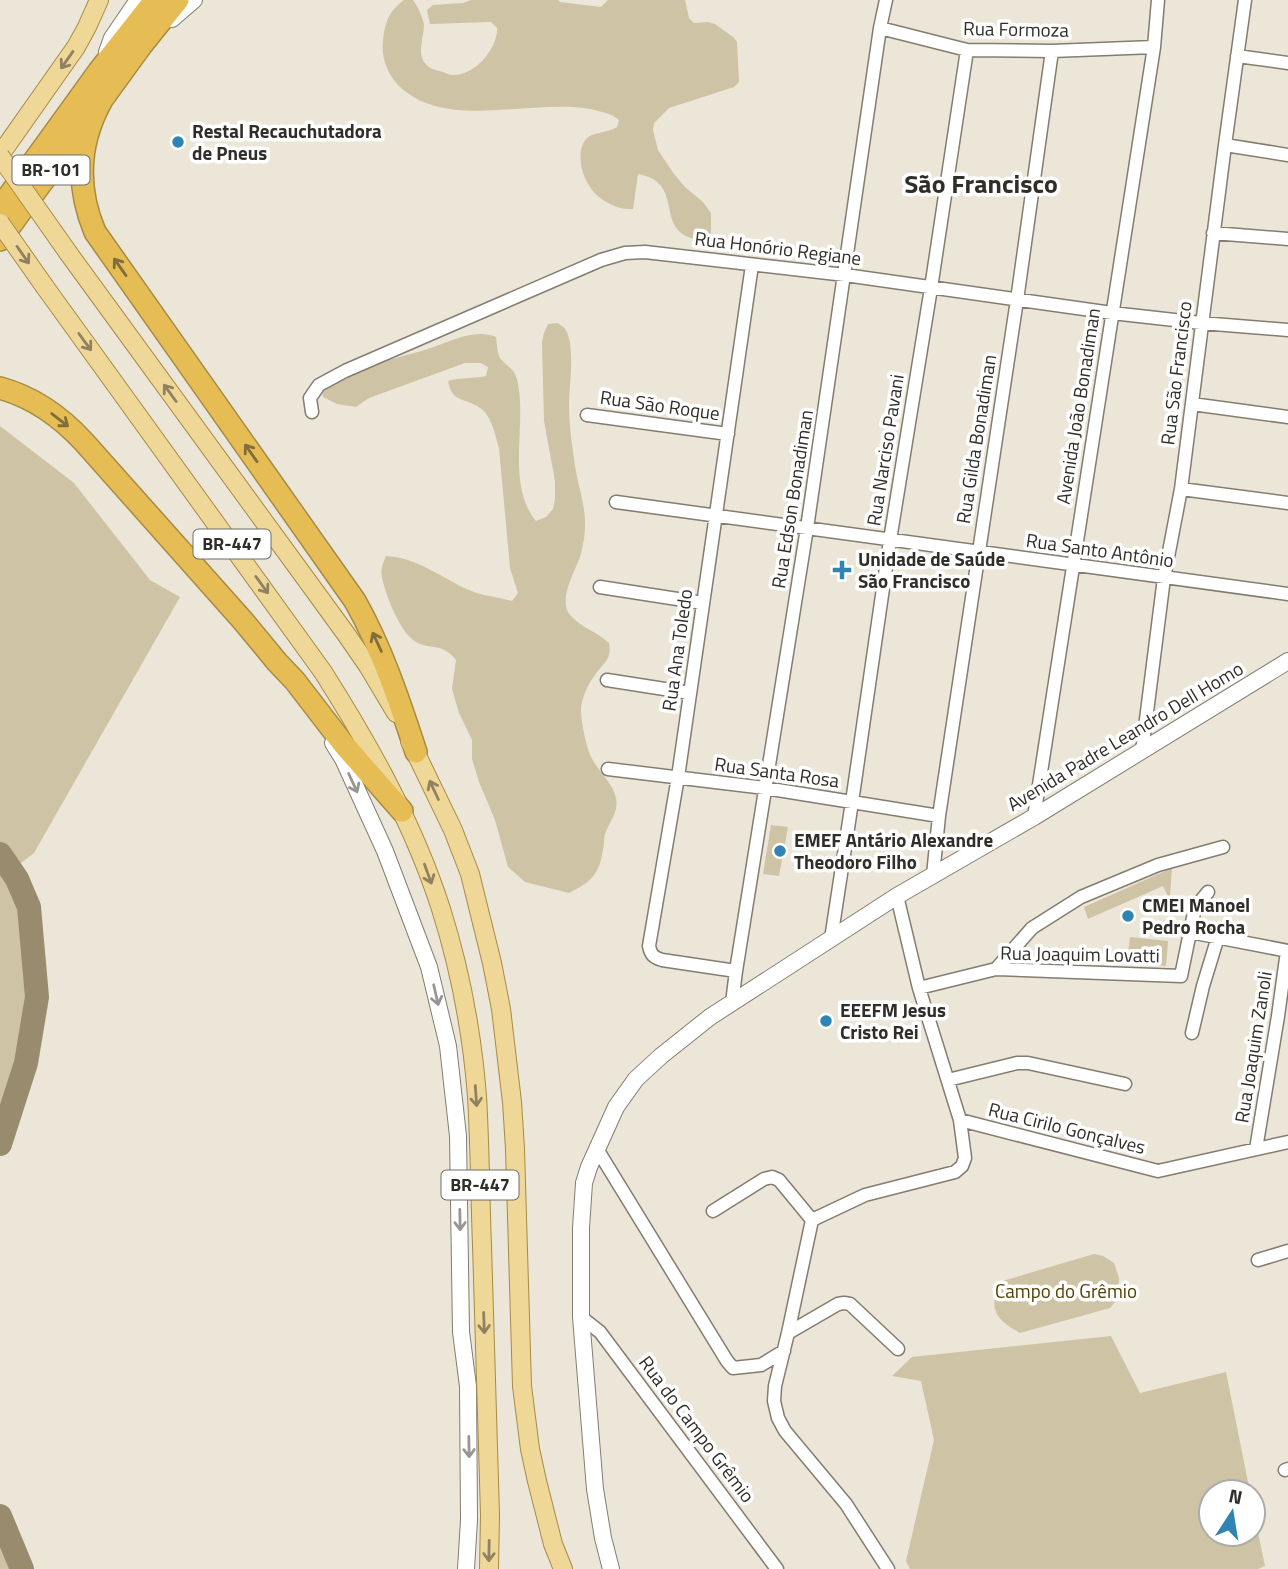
<svg xmlns="http://www.w3.org/2000/svg" width="1288" height="1569" font-family="'Titillium Web',sans-serif">
  <style>
    .green { fill: #cfc3a5 }
    .lines { fill: none; stroke-linecap: round; stroke-linejoin: round }
    .river { stroke: #998c6e; stroke-width: 24 }
    .street-casing { stroke: #827d70; stroke-width: 15 }
    .secondary-casing { stroke: #827d70; stroke-width: 18 }
    .primary-casing { stroke: #a68b45; stroke-width: 20 }
    .highway-casing { stroke: #a68b45; stroke-width: 24 }
    .street { stroke: #fff; stroke-width: 12 }
    .secondary { stroke: #fff; stroke-width: 16 }
    .primary { stroke: #efd798; stroke-width: 18 }
    .highway { stroke: #e5bd54; stroke-width: 21 }
    .primary-bridge-casing { stroke: #a68b45; stroke-width: 20; stroke-linecap: butt }
    .primary-bridge { stroke: #efd798; stroke-width: 18 }
    .oneway { stroke: #908260 }
    .oneway2 { stroke: #816e3c }
    .oneway3 { stroke: #989694 }
    .poi-dot { fill: #3084b4; stroke: #fff; stroke-width: 2.5 }
    .labels { text-anchor: middle; stroke-width: 7; stroke-linejoin: round; paint-order: stroke }
    .shield { fill: #fff; stroke: #6e6d68; stroke-width: 2 }
    .shield-label { font-size: 18px; font-weight: bold; fill: #302e28 }
    .street-label { font-size: 19px; fill: #302e28; stroke: #fff }
    .poi-label { font-size: 19px; font-weight: bold; fill: #302e28; stroke: #fff; text-anchor: start }
    .park-label { font-size: 19px; fill: #513e02; stroke: #fff }
    .district-label { font-size: 26px; font-weight: bold; fill: #302e28; stroke: #fff }
  </style>
  <rect width="100%" height="100%" fill="#ece6d8"/>
  <!-- green -->
  <path class="green" d="M404,0H413C418,7 423,17 424,25C424,38 417,50 424,62C429,69 435,70 443,72C446,73 450,75 453,75C475,76 498,48 497,28L491,22L430,24L427,10L433,5L463,3L471,0H558L560,2L601,7L608,0H685L689,18L694,23L708,22L715,24L733,37L737,42L739,82L734,87L669,108L654,123L653,130L658,150L674,174L685,187L703,202L711,213V236L707,241C647,237 690,183 638,174L633,209C628,209 622,209 617,207C608,204 594,195 590,187C581,174 576,152 586,139C592,132 608,133 617,127L619,120C611,113 601,112 590,109C530,98 445,132 398,85C387,73 381,57 383,41C385,22 389,11 404,0Z
    M557,323C560,325 563,326 565,329C576,345 569,385 569,404C569,422 571,440 574,458C576,481 586,503 585,527C585,535 583,545 581,554C576,570 561,593 567,610C573,624 598,632 609,643C612,660 604,662 595,675C588,684 582,697 581,709C581,722 586,746 591,757C598,771 613,783 616,798C619,812 609,822 605,834C604,839 604,845 603,850C599,875 591,882 569,893L525,882L508,867L495,820L479,782L472,759V740L459,713L452,689L456,660C443,643 434,650 418,643C401,636 385,594 382,577C380,570 383,563 386,556C416,557 442,578 469,590C482,596 498,597 512,601L518,593L510,568L499,448C495,435 492,416 480,408C466,397 452,404 448,381C461,377 473,379 486,376L488,367L481,363H465L369,398L356,407L337,404L323,397L321,388C335,383 347,376 361,370C382,360 406,356 428,349C450,342 474,328 496,337C497,343 497,353 500,358C506,366 514,368 517,379C528,424 505,483 536,521L546,517L553,509L555,499V481L544,421L542,342L544,333L548,324Z
    M0,426L74,483L150,580L180,597L34,853L12,870L20,884L29,907L37,1008L26,1063L0,1144Z
    M771,825L788,827L779,876L763,874Z
    M1172,868L1170,896H1168L1163,886L1088,919L1084,907Z
    M1130,937L1168,941L1166,966L1127,963Z
    M1094,1254L1103,1256L1114,1263L1119,1278L1118,1298L1110,1308L1020,1333C995,1319 989,1310 999,1282Z
    M1111,1336L1140,1393L1226,1372L1250,1492H1211V1534H1253V1509L1265,1566L1258,1569H910L906,1561L934,1440L921,1381L892,1376L912,1357Z
    M0,1516L1,1518L22,1569H0Z"/>
  <g class="lines">
    <!-- river -->
    <path class="river" d="M0,854L17,879L29,907L37,997L26,1063L0,1144
      M0,1516L22,1569"/>
    <!-- street casing -->
    <g class="street-casing">
      <path id="street" d="M880,28L967,50L1052,51L1154,47
        M1237,56L1288,63
        M1225,145L1288,155
        M1213,233L1288,239
        M1192,404L1288,417
        M312,412L310,398L319,385L345,371L601,260L625,253L645,252L845,275L1112,313L1201,323L1288,330
        M587,415L728,434
        M1181,489L1288,503
        M616,502L1288,594
        M600,587L703,603
        M607,680L690,693
        M1142,751L1164,578L1181,489L1225,145L1245,0
        M608,769L765,788L939,816
        M1034,817L1154,47L1158,0
        M933,875L939,816L1017,300L1052,51
        M1190,932L1288,951
        M831,939L852,802L890,540L931,288L967,50
        M996,969L1032,928L1081,897L1158,865L1223,847
        M736,971L662,960C653,957 651,955 649,946L678,777L752,265
        M919,988L996,969L1181,976L1195,908L1208,892
        M732,1003L736,971L807,528L880,28L886,0
        M1192,1033L1203,986L1218,937
        M948,1080L1017,1063H1028L1125,1084
        M960,1120L1158,1171L1288,1142
        M597,1149L727,1361L733,1368L761,1365L784,1351
        M1256,1149L1278,1016L1287,951
        M713,1211L764,1179L772,1177L779,1180L812,1220
        M1258,1260L1288,1251
        M581,1317L600,1332L777,1569
        M788,1333L838,1304L844,1303L850,1304L898,1349
        M1285,1470L1288,1469
        M888,1569L846,1504L785,1431L778,1418L774,1401L775,1386L788,1333L812,1220L865,1195L955,1172L962,1166L965,1158L960,1120L919,988L897,896"/>
    </g>
    <!-- secondary casing -->
    <g class="secondary-casing">
      <path id="secondary" d="M172,19L194,0
        M107,52L112,38L138,0
        M333,743L343,759L385,851L429,967L448,1046L458,1136L461,1332L468,1386L469,1520L466,1569
        M611,1569L603,1538L595,1489L581,1317V1228L584,1183L589,1167L616,1107L636,1079L661,1056L710,1017L897,896L1034,817L1288,661"/>
    </g>
    <!-- primary casing -->
    <g class="primary-casing">
      <path id="primary" d="M0,155L76,47L87,27L99,0
        M69,254L346,634L368,666L396,713
        M45,287L323,672C370,746 414,825 441,909C460,969 472,1033 477,1096C480,1146 480,1195 482,1245C485,1335 487,1425 490,1515L489,1569
        M410,741L453,830L470,874L492,963L501,1009L512,1102L515,1149L522,1386L530,1449L537,1481L553,1544L563,1569"/>
    </g>
    <!-- highway casing -->
    <g class="highway-casing">
      <path id="highway" d="M102,100C78,143 76,187 95,232L355,601C382,649 399,700 416,752
        M0,208L99,71L155,0
        M0,240L141,46L178,0
        M0,388C33,397 61,417 84,442L244,622L277,662L295,681L345,746L402,811"/>
    </g>
    <!-- street -->
    <use href="#street" class="street"/>
    <!-- secondary -->
    <use href="#secondary" class="secondary"/>
    <!-- primary -->
    <use href="#primary" class="primary"/>
    <!-- highway -->
    <use href="#highway" class="highway"/>
    <!-- primary-bridge casing -->
    <g class="primary-bridge-casing">
      <path id="primary-bridge" d="M0,156L69,254
        M0,223L45,287"/>
    </g>
    <!-- primary-bridge -->
    <use href="#primary-bridge" class="primary-bridge"/>
  </g>
  <!-- one-way arrows -->
  <defs><path id="oneway-shaft" d="M-6 0H5M1.5-3L5.5 0L1.5 3" fill="none" stroke-width="1.6" stroke-linecap="round" stroke-linejoin="round" transform="scale(1.75)"/></defs>
  <g class="oneway">
    <use href="#oneway-shaft" transform="translate(67 60) rotate(125)"/>
    <use href="#oneway-shaft" transform="translate(23 255) rotate(55)"/>
    <use href="#oneway-shaft" transform="translate(85 342) rotate(54)"/>
    <use href="#oneway-shaft" transform="translate(170 393) rotate(-126)"/>
    <use href="#oneway-shaft" transform="translate(262 585) rotate(54)"/>
    <use href="#oneway-shaft" transform="translate(434 790) rotate(-115)"/>
    <use href="#oneway-shaft" transform="translate(428 874) rotate(70)"/>
    <use href="#oneway-shaft" transform="translate(476 1096) rotate(86)"/>
    <use href="#oneway-shaft" transform="translate(484 1323) rotate(88)"/>
    <use href="#oneway-shaft" transform="translate(489 1551) rotate(91)"/>
  </g>
  <g class="oneway2">
    <use href="#oneway-shaft" transform="translate(120 267) rotate(-125)"/>
    <use href="#oneway-shaft" transform="translate(60 420) rotate(38)"/>
    <use href="#oneway-shaft" transform="translate(251 453) rotate(-125)"/>
    <use href="#oneway-shaft" transform="translate(377 642) rotate(-115)"/>
  </g>
  <g class="oneway3">
    <use href="#oneway-shaft" transform="translate(353 783) rotate(65)"/>
    <use href="#oneway-shaft" transform="translate(436 995) rotate(77)"/>
    <use href="#oneway-shaft" transform="translate(460 1220) rotate(89)"/>
    <use href="#oneway-shaft" transform="translate(469 1447) rotate(89)"/>
  </g>
  <!-- markers -->
  <g class="poi-dot">
    <circle cx="178" cy="142" r="7"/>
    <path d="M838.5 559.5h7v7h7v7h-7v7h-7v-7h-7v-7h7z"/>
    <circle cx="780" cy="851" r="7"/>
    <circle cx="1128" cy="916" r="7"/>
    <circle cx="826" cy="1021" r="7"/>
  </g>
  <g class="labels">
    <!-- shield labels -->
    <g class="shield">
      <rect x="12.5" y="155.5" width="77" height="29" rx="5"/>
      <rect x="193.5" y="529.5" width="77" height="29" rx="5"/>
      <rect x="441.5" y="1170.5" width="77" height="29" rx="5"/>
    </g>
    <g class="shield-label">
      <text x="51" y="176">BR-101</text>
      <text x="232" y="550">BR-447</text>
      <text x="480" y="1191">BR-447</text>
    </g>
    <!-- street labels -->
    <g class="street-label">
      <text transform="translate(1016 29) rotate(1)" y="7">Rua Formoza</text>
      <text transform="translate(778 248) rotate(7)" y="7">Rua Honório Regiane</text>
      <text transform="translate(1176 373) rotate(-83)" y="7">Rua São Francisco</text>
      <text transform="translate(660 405) rotate(8)" y="7">Rua São Roque</text>
      <text transform="translate(1078 406) rotate(-81)" y="7">Avenida João Bonadiman</text>
      <text transform="translate(976 439) rotate(-81)" y="7">Rua Gilda Bonadiman</text>
      <text transform="translate(885 450) rotate(-81)" y="7">Rua Narciso Pavani</text>
      <text transform="translate(792 499) rotate(-81)" y="7">Rua Edson Bonadiman</text>
      <text transform="translate(1100 550) rotate(8)" y="7">Rua Santo Antônio</text>
      <text transform="translate(677 650) rotate(-82)" y="7">Rua Ana Toledo</text>
      <text transform="translate(1125 736) rotate(-31)" y="7">Avenida Padre Leandro Dell Homo</text>
      <text transform="translate(777 772) rotate(8)" y="7">Rua Santa Rosa</text>
      <text transform="translate(1080 954) rotate(1)" y="7">Rua Joaquim Lovatti</text>
      <text transform="translate(1253 1047) rotate(-81)" y="7">Rua Joaquim Zanoli</text>
      <text transform="translate(1067 1128) rotate(14)" y="7">Rua Cirilo Gonçalves</text>
      <text transform="translate(697 1429) rotate(53)" y="7">Rua do Campo Grêmio</text>
    </g>
    <!-- poi labels -->
    <g class="poi-label">
      <text x="192" y="138">Restal Recauchutadora<tspan x="192" dy="22">de Pneus</tspan></text>
      <text x="858" y="566">Unidade de Saúde<tspan x="858" dy="22">São Francisco</tspan></text>
      <text x="794" y="847">EMEF Antário Alexandre<tspan x="794" dy="22">Theodoro Filho</tspan></text>
      <text x="1142" y="912">CMEI Manoel<tspan x="1142" dy="22">Pedro Rocha</tspan></text>
      <text x="840" y="1017">EEEFM Jesus<tspan x="840" dy="22">Cristo Rei</tspan></text>
    </g>
    <!-- park labels -->
    <g class="park-label">
      <text x="1066" y="1298">Campo do Grêmio</text>
    </g>
    <!-- district labels -->
    <g class="district-label">
      <text x="981" y="193">São Francisco</text>
    </g>
  </g>
  <!-- north arrow -->
  <g transform="translate(1232 1513) rotate(12)"><circle r="33" fill="#ffffff" stroke="#acaba9" stroke-width="2"/>
  <path d="M0-5L12 26L0 18L-12 26Z" fill="#3084b4"/>
  <text y="-10" font-size="19" font-weight="bold" text-anchor="middle" fill="#302e28">N</text>
  </g>
</svg>
